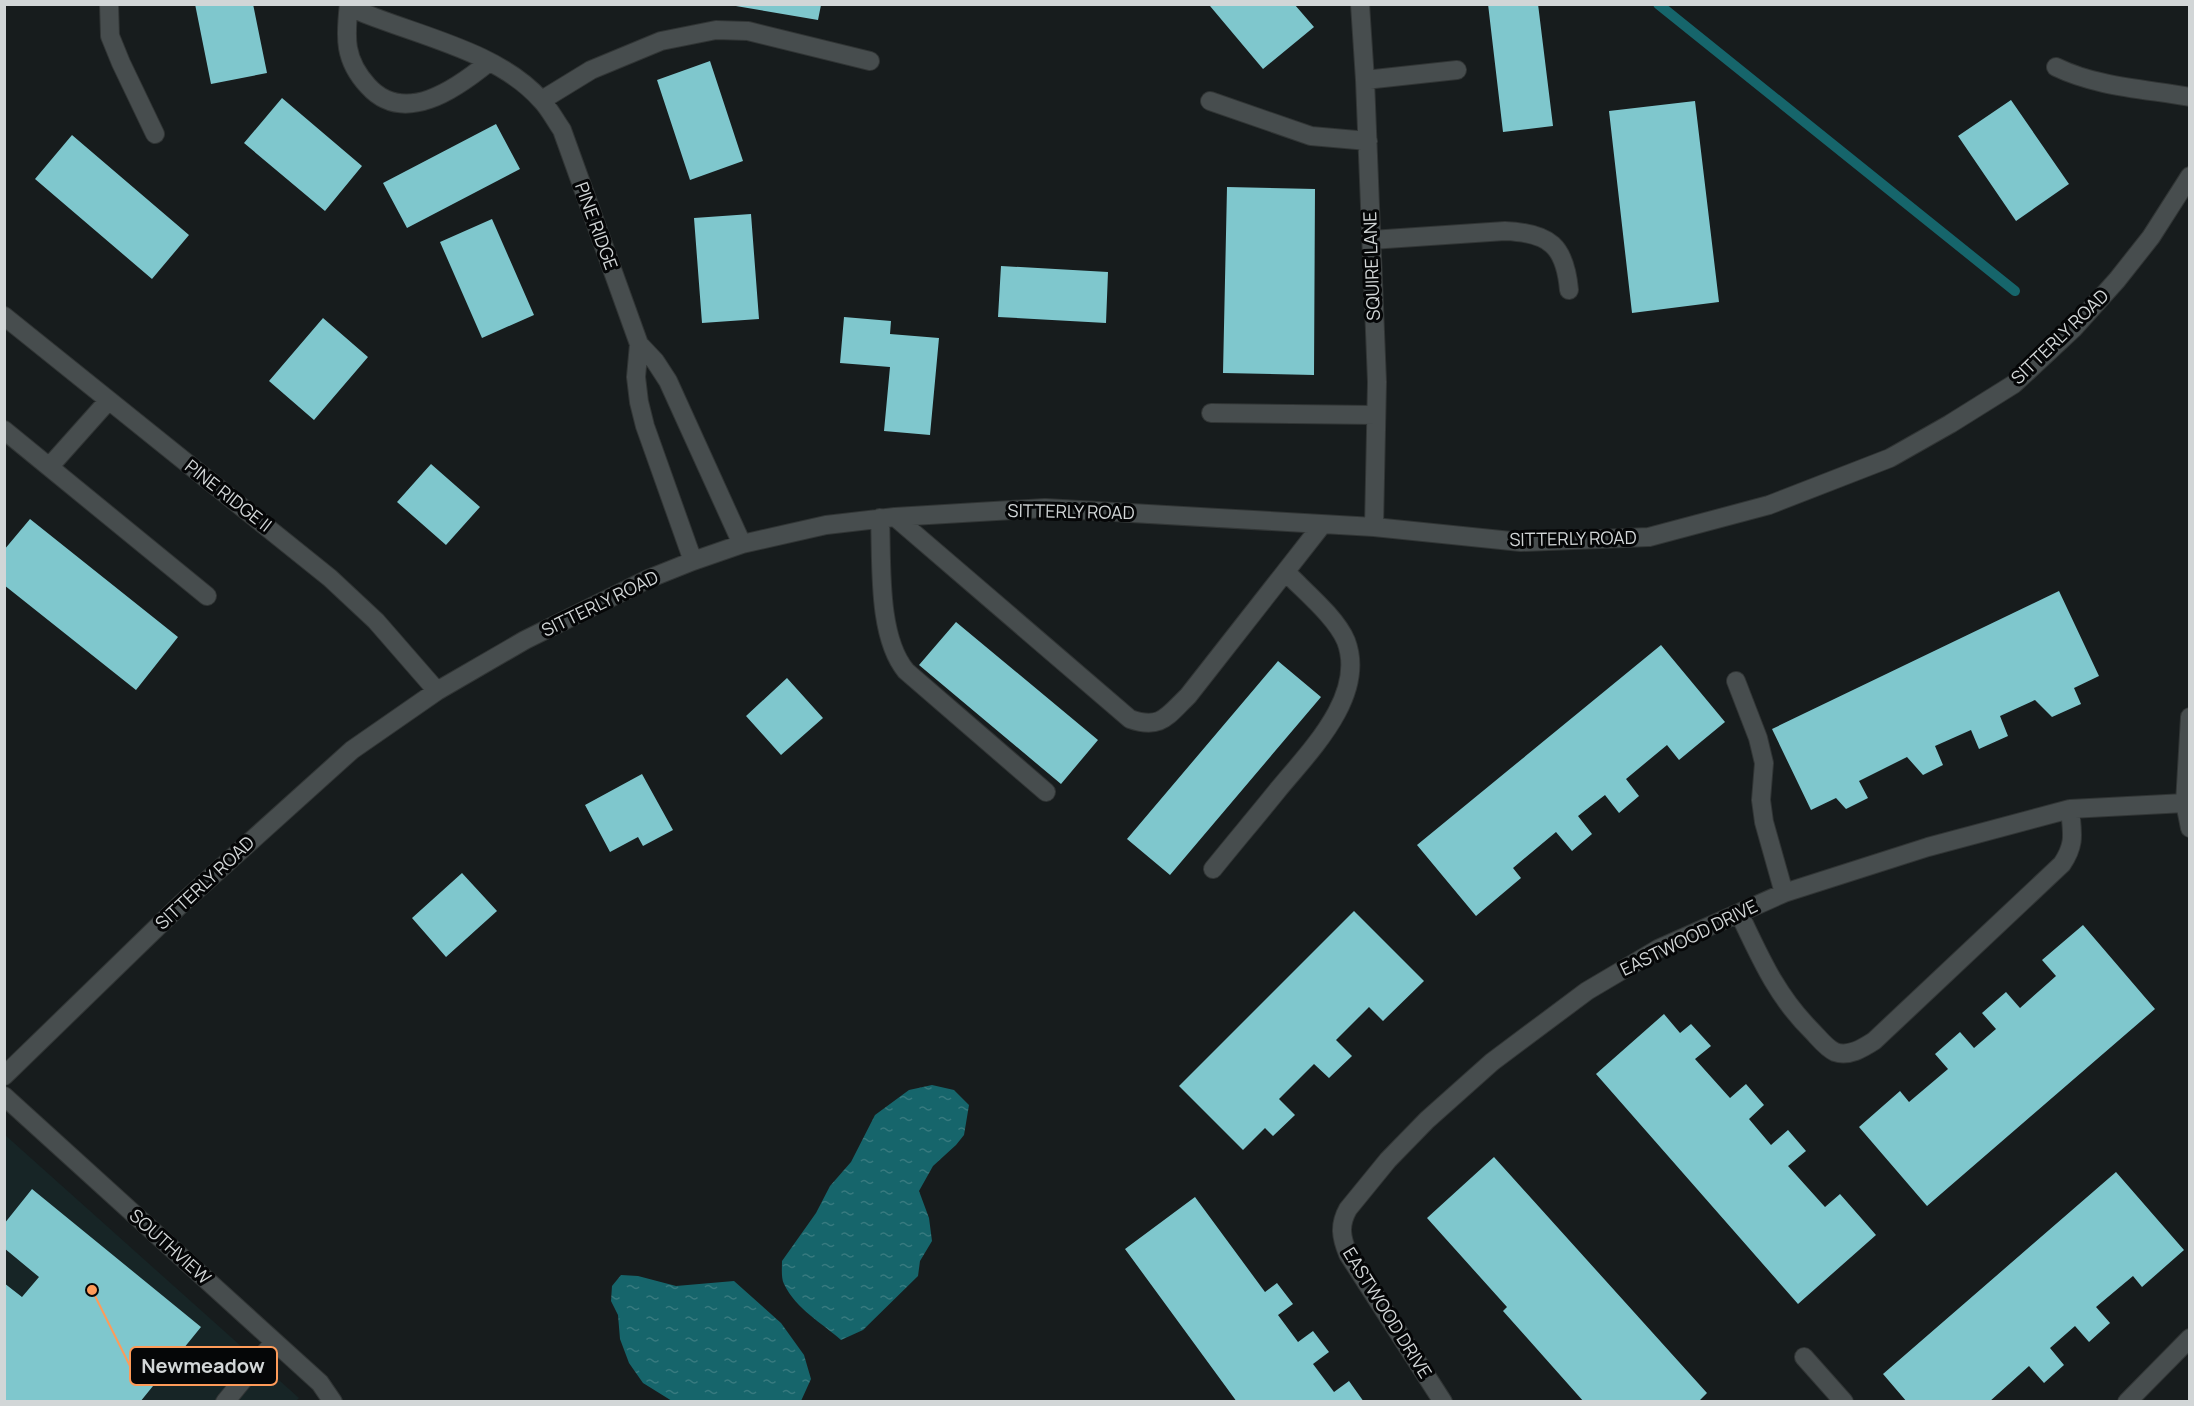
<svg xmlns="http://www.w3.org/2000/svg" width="2194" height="1406" font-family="Manrope,sans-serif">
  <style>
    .built { fill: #172526 }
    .water { fill: url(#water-ripples) }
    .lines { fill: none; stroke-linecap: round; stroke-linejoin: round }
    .stream { stroke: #16656b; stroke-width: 10 }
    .building { fill: #7fc7cd }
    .minor-casing { stroke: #313535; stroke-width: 20 }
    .minor { stroke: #474d4e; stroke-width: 18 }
    .labels { text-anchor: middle; stroke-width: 6; stroke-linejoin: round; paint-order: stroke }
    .street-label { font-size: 18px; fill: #d2d6d7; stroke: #050607 }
    .leader { fill: none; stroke: #fe9b59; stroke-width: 2 }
    .callout-dot { fill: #fe9b59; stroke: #050607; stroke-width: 2 }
    .callout { fill: #050607; stroke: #fe9b59; stroke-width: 2 }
    .callout-label { font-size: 20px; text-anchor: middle; font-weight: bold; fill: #d2d6d7 }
  </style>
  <defs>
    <pattern id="water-ripples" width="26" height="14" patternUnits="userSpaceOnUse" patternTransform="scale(1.5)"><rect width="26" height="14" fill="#16656b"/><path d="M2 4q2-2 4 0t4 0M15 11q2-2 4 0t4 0" fill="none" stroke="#377a7f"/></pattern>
  </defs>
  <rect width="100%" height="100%" fill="#171c1d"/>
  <!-- built -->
  <path class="built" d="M4,1134L299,1398L296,1401H5Z"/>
  <!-- water -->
  <path class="water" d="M932,1085L954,1090L969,1105L964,1135L956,1145L933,1166L919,1191L929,1218L932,1241L920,1261L918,1276L863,1330L841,1340C822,1323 796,1309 784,1284C781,1278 782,1268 782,1261L816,1213L830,1186L851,1162L875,1115L909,1090Z
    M621,1275L638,1276L676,1286L734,1281L781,1323L804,1355L811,1379L801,1401H672L643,1383L629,1363L620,1339L618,1315L611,1301L612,1286Z"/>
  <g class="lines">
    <!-- stream -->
    <path class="stream" d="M1658,4L2015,291"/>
  </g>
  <!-- building -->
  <path class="building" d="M195,4H253L267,73L211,84Z
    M1488,4H1538L1553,126L1503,132Z
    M730,5H821L818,20Z
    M1211,5H1295L1314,27L1263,69L1210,6Z
    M710,61L743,161L690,180L657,80Z
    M282,98L362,166L325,211L244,143Z
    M2011,100L2069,184L2016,221L1958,136Z
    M1695,101L1719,302L1632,313L1609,111Z
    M496,124L520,169L407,228L383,183Z
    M72,135L189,235L152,279L35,179Z
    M1227,187L1315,189L1314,375L1223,373Z
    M751,214L759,319L702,323L694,218Z
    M492,219L534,315L482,338L440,242Z
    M1001,266L1108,272L1106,323L998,317Z
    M844,317L891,321L890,334L939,338L930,435L884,431L890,367L840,363Z
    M323,318L368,357L314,420L269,381Z
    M431,464L480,507L446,545L397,502Z
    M30,519L178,637L136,690L4,585V550Z
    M2059,591L2099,676L2074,688L2081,704L2052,717L2035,700L2000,716L2008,736L1979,749L1971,730L1935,746L1943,765L1923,775L1907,757L1859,781L1868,798L1846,809L1836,798L1811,810L1772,729Z
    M956,622L1098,740L1061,784L919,665Z
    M1661,645L1725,722L1679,760L1667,745L1626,779L1639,796L1619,813L1605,795L1578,816L1592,834L1572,851L1556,832L1513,868L1521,878L1476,916L1417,845Z
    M1278,661L1321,697L1170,875L1127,839Z
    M787,678L823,718L781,755L746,716Z
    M642,774L673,830L643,846L638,837L610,852L585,805Z
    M462,873L497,911L446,957L412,918Z
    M1354,911L1424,981L1383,1021L1369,1007L1336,1040L1352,1056L1329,1078L1314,1064L1279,1099L1295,1115L1273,1136L1265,1128L1243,1150L1179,1086Z
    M2083,925L2155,1009L1927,1206L1859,1127L1900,1091L1909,1102L1948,1069L1935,1054L1960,1032L1974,1048L1996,1029L1982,1013L2006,992L2020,1008L2056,976L2042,960Z
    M1664,1014L1680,1033L1691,1024L1711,1046L1695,1059L1730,1098L1746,1084L1764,1105L1749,1119L1771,1145L1788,1130L1806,1151L1788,1166L1825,1207L1840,1194L1876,1235L1798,1304L1596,1074Z
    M1494,1157L1707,1393L1698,1402H1584L1503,1311L1507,1307L1427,1218Z
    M2116,1172L2184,1250L2142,1287L2133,1276L2096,1307L2110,1323L2089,1342L2075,1326L2050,1348L2064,1365L2044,1383L2029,1366L1989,1402H1907L1883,1374Z
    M32,1189L201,1327L140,1402H4V1283L22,1297L39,1277L4,1248V1224Z
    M1195,1197L1265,1292L1277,1283L1293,1304L1278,1315L1298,1342L1313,1331L1329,1352L1313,1364L1334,1392L1349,1381L1364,1402H1237L1125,1249Z"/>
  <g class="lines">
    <!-- minor casing -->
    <g class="minor-casing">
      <path id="minor" d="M109,4L110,36L121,63L155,134
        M349,4C345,38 344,60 368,86C404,126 456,89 489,62
        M353,4L361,12C419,36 499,52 541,100C549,108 555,120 562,130L639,344L655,361L668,381L742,544
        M1360,4L1365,80L1377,382L1374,527
        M2056,67C2097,87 2145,89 2190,97
        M1365,80L1457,70
        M542,100L591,70L661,41L716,30L748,31L870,61
        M1210,101L1311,136L1368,141
        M1371,240L1505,231C1550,233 1565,246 1569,290
        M4,316L330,578L376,621L437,691
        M639,344L636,377L639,402L645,426L693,561
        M1211,413L1376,415
        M4,430L207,596
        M50,466L108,401
        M895,517L1130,719C1161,730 1167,716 1188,696L1322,525
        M880,518C882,563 877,636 906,671L1046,792
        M1736,681L1758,738L1764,763L1761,800L1764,822L1784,893
        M2185,803L2190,717
        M1213,869C1234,843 1256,817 1277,791C1308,753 1367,696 1346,641C1336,617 1304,591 1286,572
        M1739,913C1760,957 1776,995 1811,1030C1818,1037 1826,1048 1835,1052C1849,1057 1863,1048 1874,1041L2062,864C2076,843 2072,833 2070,809
        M4,1076L180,905L352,750L437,691L525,640L648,579L693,561L742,544L826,525L895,517L1045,508L1374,527L1521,542L1649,537L1769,505L1890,458L1950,424L2014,384L2073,329L2117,280L2151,237L2190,176
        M4,1096L320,1383L333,1402
        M1804,1357L1844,1402
        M225,1402L274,1342
        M1443,1402L1348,1254C1341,1237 1339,1225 1348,1209L1388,1160L1427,1120L1492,1062L1587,991L1658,949L1784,893L1928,847L2070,809L2185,803L2190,828
        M2127,1402L2190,1338"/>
    </g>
    <!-- minor -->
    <use href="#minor" class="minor"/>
  </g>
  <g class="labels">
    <!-- street labels -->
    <g class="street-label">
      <text transform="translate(596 226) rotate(70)" y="6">PINE RIDGE</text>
      <text transform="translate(1372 266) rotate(-92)" y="6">SQUIRE LANE</text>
      <text transform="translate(2060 337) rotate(-44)" y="6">SITTERLY ROAD</text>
      <text transform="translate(228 496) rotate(38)" y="6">PINE RIDGE II</text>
      <text transform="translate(1071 512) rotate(1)" y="6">SITTERLY ROAD</text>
      <text transform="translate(1573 539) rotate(-1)" y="6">SITTERLY ROAD</text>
      <text transform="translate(600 604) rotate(-26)" y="6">SITTERLY ROAD</text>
      <text transform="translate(205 883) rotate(-43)" y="6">SITTERLY ROAD</text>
      <text transform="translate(1689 938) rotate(-26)" y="6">EASTWOOD DRIVE</text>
      <text transform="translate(170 1247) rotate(42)" y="6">SOUTHVIEW</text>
      <text transform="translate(1387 1313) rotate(58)" y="6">EASTWOOD DRIVE</text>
    </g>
  </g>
  <!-- callouts -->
  <path class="leader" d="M92 1290L130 1366"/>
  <circle class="callout-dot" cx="92" cy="1290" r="6"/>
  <rect class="callout" x="130" y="1347" width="147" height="38" rx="6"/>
  <g class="callout-label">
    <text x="203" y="1373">Newmeadow</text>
  </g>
  <!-- border -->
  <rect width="2194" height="1406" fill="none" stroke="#d2d6d7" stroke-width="12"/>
</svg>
